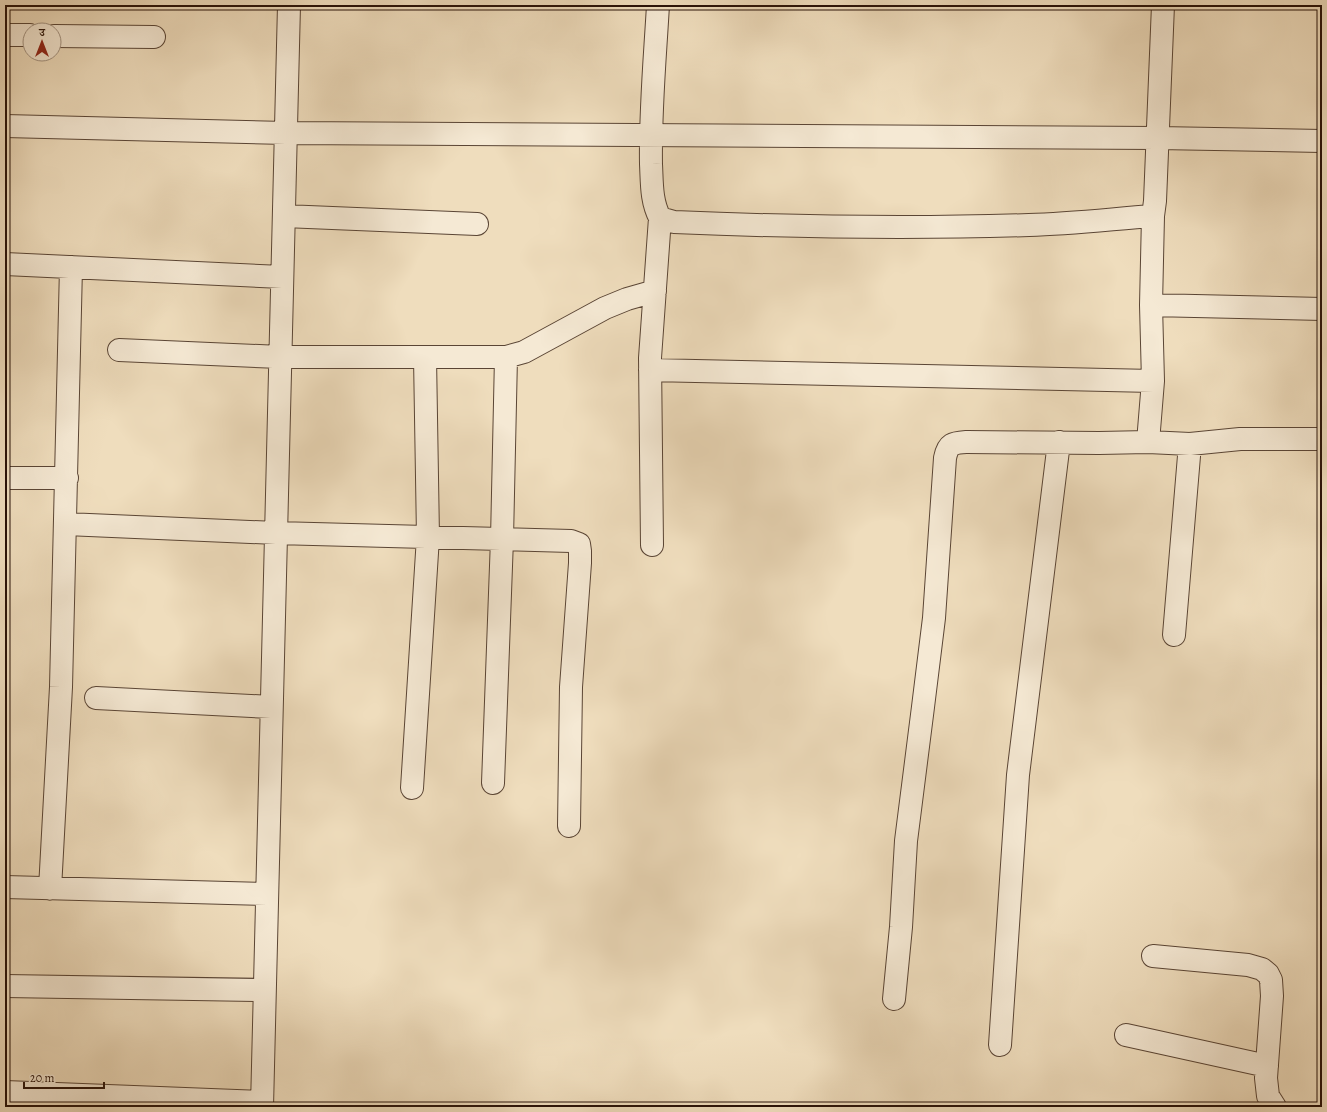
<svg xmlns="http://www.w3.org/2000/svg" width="1327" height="1112" font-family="Alegreya,'Noto Serif Devanagari',serif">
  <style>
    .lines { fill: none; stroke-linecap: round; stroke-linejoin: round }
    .street-casing { stroke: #5a4535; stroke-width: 24 }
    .street { stroke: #f5e9d4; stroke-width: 22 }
  </style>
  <rect width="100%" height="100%" fill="#efddbd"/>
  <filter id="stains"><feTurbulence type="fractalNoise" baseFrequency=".005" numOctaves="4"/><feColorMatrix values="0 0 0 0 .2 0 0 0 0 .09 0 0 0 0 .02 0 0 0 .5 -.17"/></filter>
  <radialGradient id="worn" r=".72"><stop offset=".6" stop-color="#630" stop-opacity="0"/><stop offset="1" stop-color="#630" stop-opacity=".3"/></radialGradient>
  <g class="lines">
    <!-- street casing -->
    <g class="street-casing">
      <path id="street" d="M658,5C655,58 650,111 651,164C652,183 651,201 660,218L674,222C792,227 911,229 1029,225C1070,224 1112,219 1153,216L1155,201L1163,5
        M5,35H30
        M54,36L154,37
        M5,126L286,133L1158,138L1322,141
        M284,216L477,224
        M1153,216L1151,305L1153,381L1148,442L1190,444L1240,439H1322
        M5,264L282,277
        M1151,305L1322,309
        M119,350L280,357H506L524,352L605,308L627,299L655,291
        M650,370L1153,381
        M5,478H67
        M66,524L276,533L571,541L579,544L580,551V563L571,687L569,826
        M652,545L650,358L660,218
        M1174,635L1190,444
        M96,698L271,707
        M493,783L502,539L506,357
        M412,788L428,537L425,357
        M5,887L267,894
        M50,889L61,687L71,267
        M1153,956L1248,965L1262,969L1268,974L1271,980L1272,996L1266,1078L1268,1096L1275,1107
        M5,986L264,990
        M894,999L901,927L906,841L923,707L934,618L945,458C948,443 953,443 967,442L1099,443L1148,442
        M1126,1035L1267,1066
        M1000,1045L1018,775L1059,442
        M5,1092L262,1102
        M262,1107L289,5"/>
    </g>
    <!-- street -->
    <use href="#street" class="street"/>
  </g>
  <!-- margin -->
  <rect width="1327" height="1112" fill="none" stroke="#efddbd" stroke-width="20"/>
  <rect x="6" y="6" width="1315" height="1100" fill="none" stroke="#291208" stroke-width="2"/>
  <rect x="10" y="10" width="1307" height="1092" fill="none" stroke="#291208"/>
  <!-- north arrow -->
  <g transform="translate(42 42)"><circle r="19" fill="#f5e9d4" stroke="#a39382"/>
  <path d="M0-3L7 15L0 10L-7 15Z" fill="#8f2418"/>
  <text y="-6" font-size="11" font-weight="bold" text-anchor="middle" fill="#291208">उ</text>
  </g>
  <!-- scale -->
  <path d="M24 1082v6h80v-6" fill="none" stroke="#291208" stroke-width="2"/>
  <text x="30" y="1082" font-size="12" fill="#291208" stroke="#f5e9d4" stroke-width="3" paint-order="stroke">20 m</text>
  <rect width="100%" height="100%" filter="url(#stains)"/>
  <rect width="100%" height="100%" fill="url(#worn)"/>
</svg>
